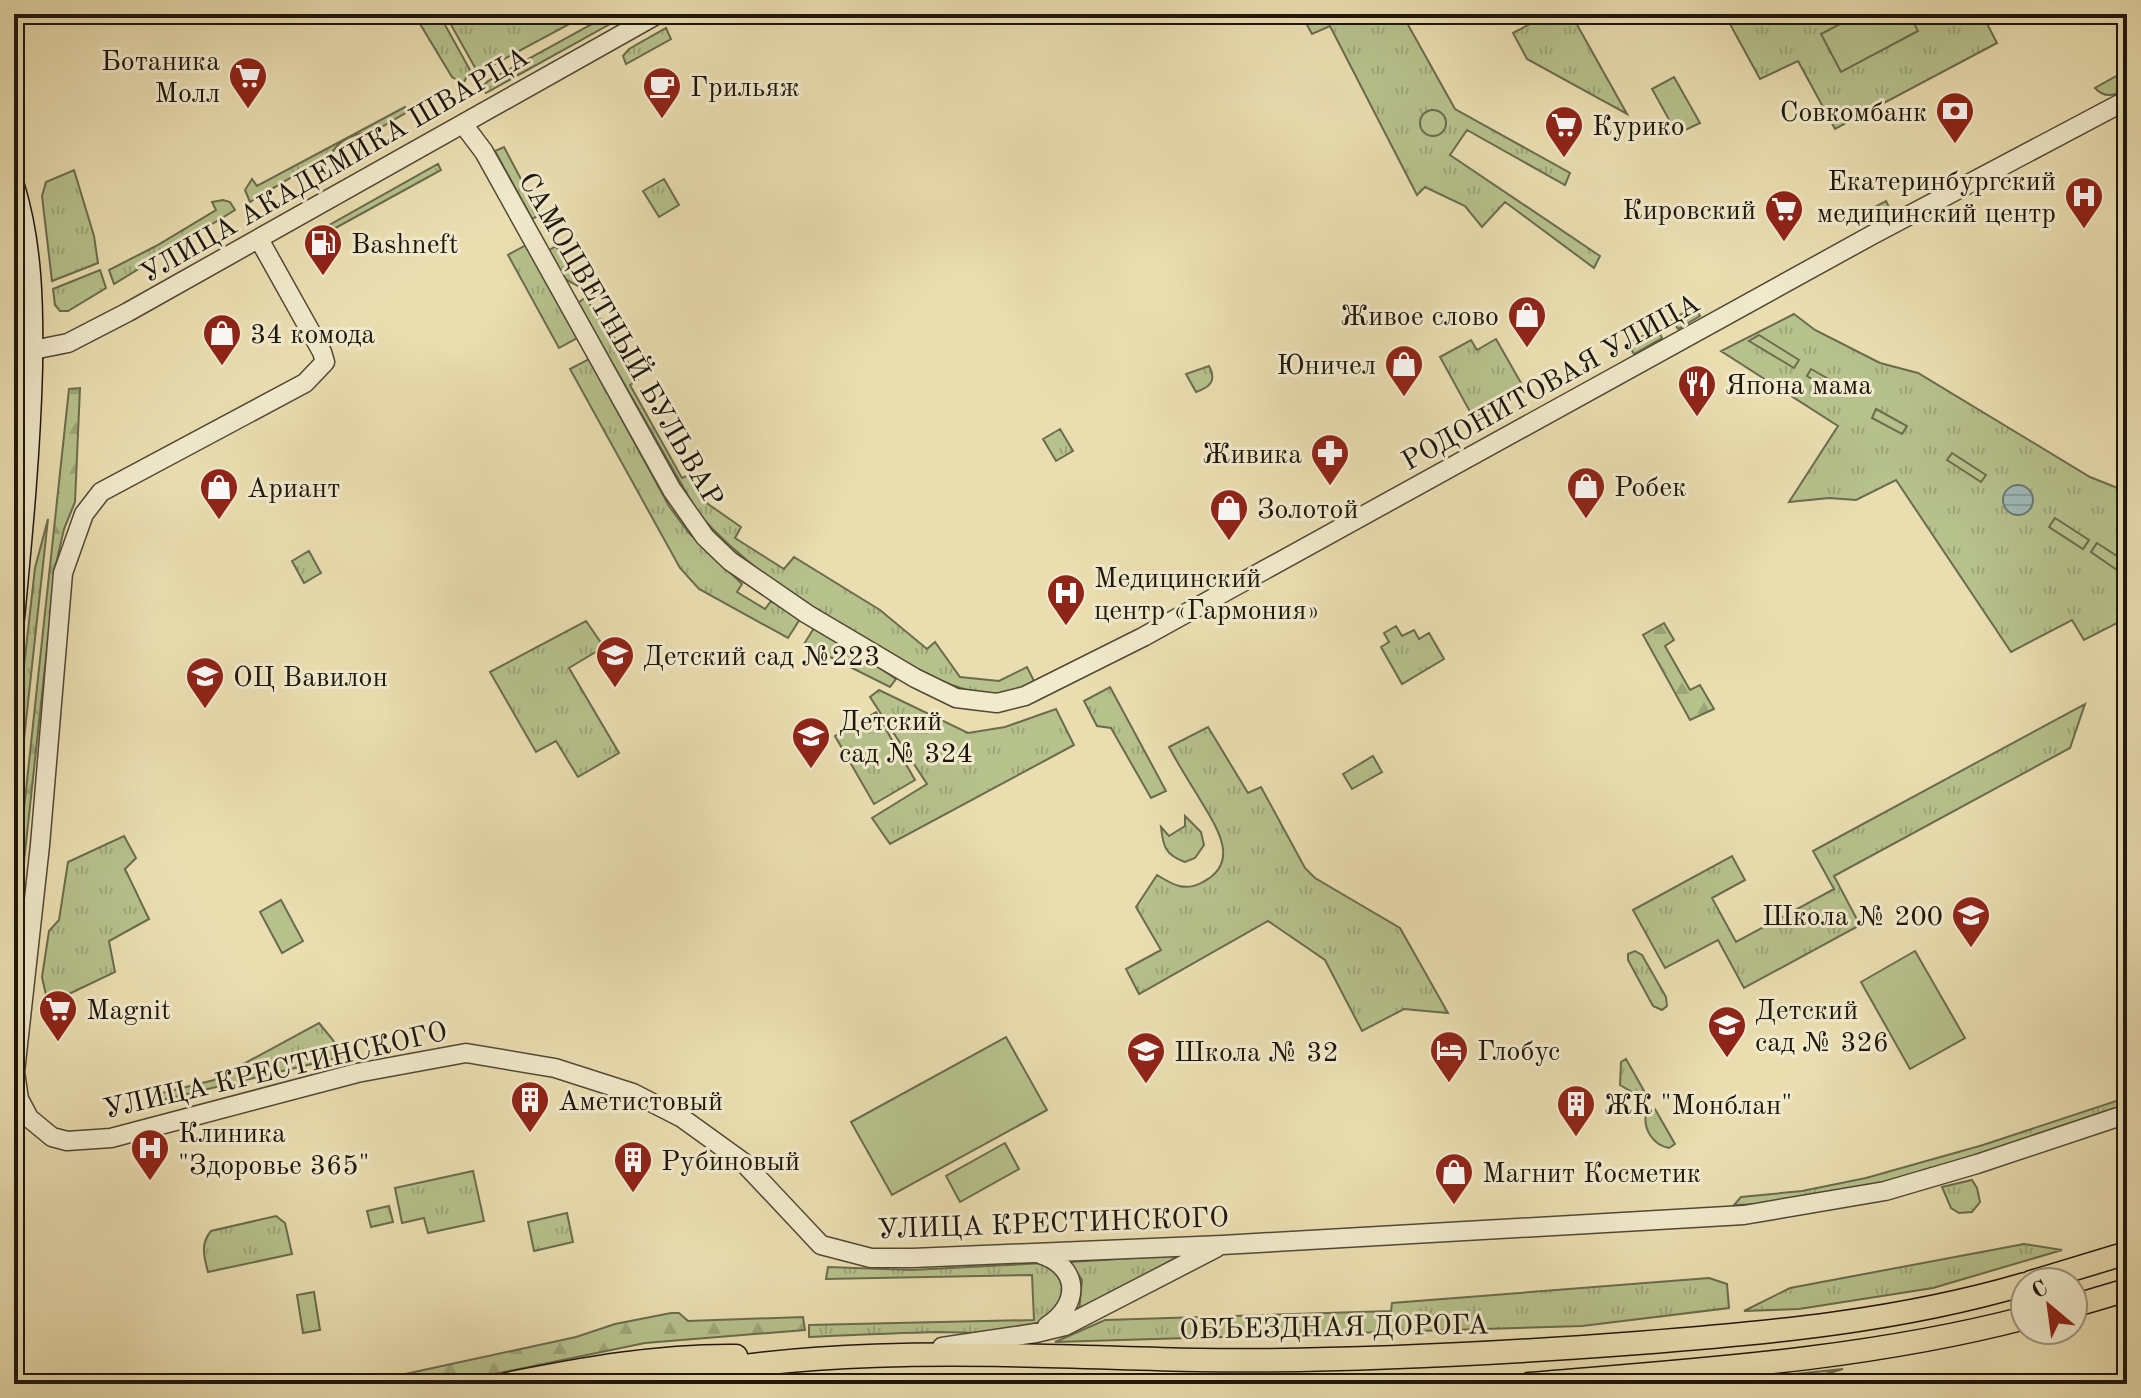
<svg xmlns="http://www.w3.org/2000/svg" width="2141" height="1398" font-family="'Old Standard TT',serif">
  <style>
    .grass { fill: url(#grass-tufts); stroke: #6a6c4c; stroke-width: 2 }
    .forest { fill: url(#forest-firs); stroke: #6a6c4c; stroke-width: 2 }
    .garden { fill: #b6c18c; stroke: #6a6c4c; stroke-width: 2 }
    .water { fill: url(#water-rules); stroke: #6b7873; stroke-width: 2 }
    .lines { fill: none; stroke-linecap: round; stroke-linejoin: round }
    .tertiary-casing { stroke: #514835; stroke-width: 21 }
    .secondary-casing { stroke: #1e160c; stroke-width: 23 }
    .primary-casing { stroke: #1e160c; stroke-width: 25 }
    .tertiary { stroke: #f1eacc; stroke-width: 18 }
    .secondary { stroke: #f1eacc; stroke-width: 20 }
    .primary { stroke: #eadeb1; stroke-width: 22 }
    .labels { text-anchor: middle; stroke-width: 6; stroke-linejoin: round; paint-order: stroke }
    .poi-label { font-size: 28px; fill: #1e160c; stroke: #f1eacc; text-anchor: start }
    .street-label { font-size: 28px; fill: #1e160c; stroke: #f1eacc }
  </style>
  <defs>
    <pattern id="grass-tufts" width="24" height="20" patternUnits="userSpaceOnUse" patternTransform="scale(2)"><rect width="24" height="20" fill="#b6c18c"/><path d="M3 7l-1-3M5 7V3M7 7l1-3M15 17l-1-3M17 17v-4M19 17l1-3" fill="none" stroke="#9ca578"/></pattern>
    <pattern id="forest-firs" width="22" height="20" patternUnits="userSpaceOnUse" patternTransform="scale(2)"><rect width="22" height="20" fill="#b6c18c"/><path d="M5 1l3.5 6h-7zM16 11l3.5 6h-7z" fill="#9ca578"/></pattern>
    <pattern id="water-rules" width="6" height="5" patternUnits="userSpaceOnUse" patternTransform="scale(2)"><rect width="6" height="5" fill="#9eb9b8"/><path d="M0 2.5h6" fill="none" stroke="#889e9d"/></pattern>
  </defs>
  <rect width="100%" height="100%" fill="#eadeb1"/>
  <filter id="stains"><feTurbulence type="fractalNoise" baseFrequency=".0025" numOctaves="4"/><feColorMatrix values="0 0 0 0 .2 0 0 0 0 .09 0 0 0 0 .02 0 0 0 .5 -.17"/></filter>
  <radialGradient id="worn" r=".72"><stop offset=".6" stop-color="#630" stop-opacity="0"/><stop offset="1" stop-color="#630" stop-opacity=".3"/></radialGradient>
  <!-- grass -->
  <path class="grass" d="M414,14H439L470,70L463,84L452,77Z
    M445,14H588L478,73Z
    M610,14H628L486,93L482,87L488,81Z
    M1301,14H1402L1455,109L1570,173L1565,185L1467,130L1450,155L1600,256L1594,268L1505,202L1482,227L1465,206L1425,187L1417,195L1330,26L1312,34Z
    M1549,14H1571L1627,114L1527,59L1513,33Z
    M1982,14L1997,43L1835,129L1798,61L1760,79L1725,15Z
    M666,28L671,39L626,64L623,56L629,49Z
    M2127,70V90C2114,95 2105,99 2095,88Z
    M405,107L407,112L370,134C357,131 338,141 332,153L250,202L245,190L252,179L257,186Z
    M504,147L540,215L532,219L495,151Z
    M438,164L441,170L310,242L308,237Z
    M74,170L94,236L98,263L52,281L42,196L46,182Z
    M664,179L679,205L659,217L643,191Z
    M223,200L230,202L235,210L114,284L109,270L156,246L216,210L212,202Z
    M1886,201L1891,211L1877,219L1865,212Z
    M526,245L577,338L559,348L508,255Z
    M556,246L578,286L563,278L548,251Z
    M100,270L106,288L68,311H60L55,305L53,289Z
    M586,297L597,317L605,321L638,380L630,385L682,478L691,474L708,504L741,527L735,538L784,569L794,557L880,610L927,649L935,642L960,677L999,681L1027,667L1034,681C997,705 962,690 925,674C846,626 759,584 698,513L578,303Z
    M1694,306L1700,316L1678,329L1672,320Z
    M1794,314L1815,330L1880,363L1918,373L2090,477L2120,489H2127V618L2084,640L2072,620L2011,652L1896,480L1856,500L1829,498L1789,502L1838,426L1721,351Z
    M1657,328L1662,338L1634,354L1628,344Z
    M1496,339L1525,390L1474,419L1440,357L1471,340L1477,350Z
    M589,359L669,506L689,533L742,584L737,592L765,609L771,601L800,619L788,638L699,589L680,568L570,369Z
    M1209,366C1217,381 1210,387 1196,392L1186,374Z
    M1060,429L1073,451L1056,461L1043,439Z
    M48,519L14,831V756L35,568Z
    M309,551L321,573L304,583L292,561Z
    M586,621L604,647L569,668L619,753L578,777L556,741L536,752L490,672Z
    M1396,626L1402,636L1414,630L1419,639L1429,633L1444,659L1402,684L1381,647L1389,642L1384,633Z
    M814,628L856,652L896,679L890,687L804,644Z
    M1110,687L1166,791L1151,798L1111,728L1097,726L1084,701Z
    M879,690L968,733L1005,727L1056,709L1074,745L890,844L872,818L927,784L870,697Z
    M2085,704L2070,748L1834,876L1860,925L1744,988L1718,940L1665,968L1633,910L1732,856L1745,880L1712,898L1736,942L1834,889L1813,851Z
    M876,712L915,780L874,804L835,736Z
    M1208,727L1248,793L1261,787L1305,868L1315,878L1400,928L1448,1013L1404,1009L1362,1031L1325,960L1268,921L1139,994L1126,969L1161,950L1136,907L1157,875C1173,885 1185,892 1203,882C1243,861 1214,824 1198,796C1188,780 1178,764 1169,747Z
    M1185,816L1201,832L1204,845L1195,858L1185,862C1165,855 1163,846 1161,827L1169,836L1185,826Z
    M124,836L136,858L125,869L149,919L109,941L115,972L48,1004L42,977L49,931L59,920L68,862Z
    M1635,951L1642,955L1666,997L1667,1006L1662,1010L1653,1006L1628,960V954Z
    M319,1023L333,1040L341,1057L162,1100V1093L214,1080Z
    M1626,1059L1647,1096L1642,1098L1620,1085L1621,1062Z
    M2119,1100L2120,1106L2111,1112C1989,1151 1863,1203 1734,1205L1741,1197L1802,1191L1866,1178L1983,1145Z
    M1655,1109L1675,1144L1669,1148C1653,1145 1643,1129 1646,1114Z
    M473,1171L484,1221L428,1233L424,1218L402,1223L395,1188Z
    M1972,1180L1977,1188L1980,1202L1972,1212L1959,1213L1951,1208L1942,1187Z
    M389,1206L393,1222L371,1227L367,1211Z
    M567,1213L573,1242L534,1251L528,1222Z
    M276,1216L285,1223L292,1254L208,1272C204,1257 200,1244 211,1231Z
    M2024,1244L2062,1250L1933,1288L1799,1309L1744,1311L1790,1288Z
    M1181,1255L1079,1311L1082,1280L1070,1262Z
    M1044,1263C1057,1273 1065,1282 1062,1299C1059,1312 1044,1323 1031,1327C1002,1337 969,1332 939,1332C896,1333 853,1335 809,1337V1325L1034,1320L1032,1275L826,1279L828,1267L912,1270Z
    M1709,1278L1727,1284L1729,1308L1582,1326L1055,1342L1105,1320L1391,1311L1392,1303Z
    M314,1292L320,1330L303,1333L297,1295Z
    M1843,1369L1792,1384H1697Z"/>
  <!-- forest -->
  <path class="forest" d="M80,388L75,502L64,529L56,564L14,955V902L69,389Z
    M1664,623L1674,640L1665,646L1690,690L1700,685L1714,709L1690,720L1643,635Z
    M671,1313H679L688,1321L803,1317L805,1330L645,1343L446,1384H359L576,1337L615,1324Z"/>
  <!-- garden -->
  <path class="garden" d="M1859,14H1909L1918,31L1841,72L1821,34Z
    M1674,77L1700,123L1677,134L1652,89Z
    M1420 123a13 13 0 1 1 26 0a13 13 0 1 1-26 0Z
    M1759,335L1799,360L1794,368L1749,341Z
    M1811,369L1841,386L1836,394L1807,376Z
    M1876,409L1907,426L1902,434L1872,418Z
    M1952,453L1986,475L1981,482L1947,460Z
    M2055,518L2089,540L2083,549L2049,527Z
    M2097,543L2123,560L2117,570L2091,552Z
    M1373,756L1382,772L1352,789L1343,774Z
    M281,900L303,941L282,953L260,912Z
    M1915,951L1965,1038L1910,1069L1861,982Z
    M1006,1037L1047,1110L892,1195L851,1122Z
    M1005,1143L1019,1169L960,1202L946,1176Z"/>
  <!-- water -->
  <path class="water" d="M2003 500a15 15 0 1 1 30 0a15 15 0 1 1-30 0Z"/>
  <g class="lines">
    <!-- tertiary casing -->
    <g class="tertiary-casing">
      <path id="tertiary" d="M463,124L484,152L672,490L705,537L730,561L807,614L915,678L956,698L997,703L1025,696L1143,637L1872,235L2127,100
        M260,241L322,352L325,362L305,383L101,492L84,514L63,573L40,845L15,1072L19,1099L29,1118L52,1137L67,1141L111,1138L357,1073L466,1053L555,1068L633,1093L682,1118L743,1162L821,1245L871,1258H913L1222,1245L1744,1215L1885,1191L1977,1164L2127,1114
        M33,350L68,343L128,312L658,14
        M1040,1254C1080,1267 1081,1304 1047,1326
        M942,1347L1036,1333L1065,1326L1216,1248"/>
    </g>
    <!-- secondary casing -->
    <g class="secondary-casing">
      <path id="secondary" d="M14,186C32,244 33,307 32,367C30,451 22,534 14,618"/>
    </g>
    <!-- primary casing -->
    <g class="primary-casing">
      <path id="primary" d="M2031,1282L2127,1253
        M2073,1306L2127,1290
        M507,1384C582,1369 659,1355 736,1356
        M640,1384C823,1342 1012,1356 1198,1360C1345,1362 1492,1354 1638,1343C1769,1333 1899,1321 2025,1284
        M1529,1384C1694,1370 1864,1360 2025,1318"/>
    </g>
    <!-- tertiary -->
    <use href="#tertiary" class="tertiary"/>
    <!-- secondary -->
    <use href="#secondary" class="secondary"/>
    <!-- primary -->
    <use href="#primary" class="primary"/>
  </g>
  <!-- icons -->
  <defs>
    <g id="supermarket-pin" transform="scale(2)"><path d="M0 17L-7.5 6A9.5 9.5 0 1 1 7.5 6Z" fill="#8f2418" stroke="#f1eacc"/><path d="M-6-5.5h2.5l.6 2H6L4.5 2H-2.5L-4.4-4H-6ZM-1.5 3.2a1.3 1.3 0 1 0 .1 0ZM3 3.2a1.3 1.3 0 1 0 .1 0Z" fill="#fff"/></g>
    <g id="cafe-pin" transform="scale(2)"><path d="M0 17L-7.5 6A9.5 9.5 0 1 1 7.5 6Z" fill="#8f2418" stroke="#f1eacc"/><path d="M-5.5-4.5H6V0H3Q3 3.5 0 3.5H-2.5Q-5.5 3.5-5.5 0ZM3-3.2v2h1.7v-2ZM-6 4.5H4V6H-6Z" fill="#fff"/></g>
    <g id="bank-pin" transform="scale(2)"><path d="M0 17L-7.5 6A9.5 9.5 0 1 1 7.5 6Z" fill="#8f2418" stroke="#f1eacc"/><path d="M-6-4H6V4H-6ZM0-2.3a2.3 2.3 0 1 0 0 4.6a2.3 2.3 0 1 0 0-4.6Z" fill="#fff"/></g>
    <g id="hospital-pin" transform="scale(2)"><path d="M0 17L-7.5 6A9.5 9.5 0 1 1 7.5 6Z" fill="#8f2418" stroke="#f1eacc"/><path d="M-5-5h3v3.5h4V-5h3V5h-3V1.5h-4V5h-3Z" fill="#fff"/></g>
    <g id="fuel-pin" transform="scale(2)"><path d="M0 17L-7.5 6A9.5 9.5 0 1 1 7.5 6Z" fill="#8f2418" stroke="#f1eacc"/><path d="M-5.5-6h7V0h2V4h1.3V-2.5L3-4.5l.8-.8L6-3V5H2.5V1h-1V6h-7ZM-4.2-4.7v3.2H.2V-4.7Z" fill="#fff"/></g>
    <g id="shop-pin" transform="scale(2)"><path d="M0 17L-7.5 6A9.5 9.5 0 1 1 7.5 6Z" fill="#8f2418" stroke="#f1eacc"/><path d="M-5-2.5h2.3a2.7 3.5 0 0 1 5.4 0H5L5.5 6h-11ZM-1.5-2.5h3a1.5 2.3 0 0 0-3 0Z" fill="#fff"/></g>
    <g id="restaurant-pin" transform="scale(2)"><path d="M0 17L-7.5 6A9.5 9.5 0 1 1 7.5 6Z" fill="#8f2418" stroke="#f1eacc"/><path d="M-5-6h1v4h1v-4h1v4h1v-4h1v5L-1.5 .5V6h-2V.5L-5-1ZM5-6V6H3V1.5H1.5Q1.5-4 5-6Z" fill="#fff"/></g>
    <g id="pharmacy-pin" transform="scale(2)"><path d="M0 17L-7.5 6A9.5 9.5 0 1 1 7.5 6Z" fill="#8f2418" stroke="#f1eacc"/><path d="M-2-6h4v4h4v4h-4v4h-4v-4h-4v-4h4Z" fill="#fff"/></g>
    <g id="school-pin" transform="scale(2)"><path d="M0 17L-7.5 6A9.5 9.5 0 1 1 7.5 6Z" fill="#8f2418" stroke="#f1eacc"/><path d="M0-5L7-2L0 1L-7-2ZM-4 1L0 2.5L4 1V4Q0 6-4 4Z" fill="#fff"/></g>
    <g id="hotel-pin" transform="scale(2)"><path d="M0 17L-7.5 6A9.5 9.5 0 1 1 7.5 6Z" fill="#8f2418" stroke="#f1eacc"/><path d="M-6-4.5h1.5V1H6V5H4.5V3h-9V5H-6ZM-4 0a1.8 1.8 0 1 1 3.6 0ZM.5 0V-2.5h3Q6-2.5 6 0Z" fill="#fff"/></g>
    <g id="building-pin" transform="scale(2)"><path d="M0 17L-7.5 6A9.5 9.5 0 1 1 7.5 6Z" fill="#8f2418" stroke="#f1eacc"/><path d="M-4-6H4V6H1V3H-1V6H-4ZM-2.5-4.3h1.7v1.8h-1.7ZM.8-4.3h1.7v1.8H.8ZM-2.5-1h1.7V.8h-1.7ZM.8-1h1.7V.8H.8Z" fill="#fff"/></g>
  </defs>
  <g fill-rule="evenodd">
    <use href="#supermarket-pin" x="248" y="76"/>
    <use href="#cafe-pin" x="662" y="86"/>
    <use href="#bank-pin" x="1955" y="111"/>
    <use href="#supermarket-pin" x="1564" y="125"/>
    <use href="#hospital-pin" x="2084" y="196"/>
    <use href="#supermarket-pin" x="1784" y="209"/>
    <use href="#fuel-pin" x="323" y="243"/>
    <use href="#shop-pin" x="1527" y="315"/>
    <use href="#shop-pin" x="222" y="333"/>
    <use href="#shop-pin" x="1404" y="364"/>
    <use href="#restaurant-pin" x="1697" y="384"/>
    <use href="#pharmacy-pin" x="1330" y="453"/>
    <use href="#shop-pin" x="1586" y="486"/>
    <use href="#shop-pin" x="219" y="487"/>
    <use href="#shop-pin" x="1229" y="508"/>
    <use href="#hospital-pin" x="1066" y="593"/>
    <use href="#school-pin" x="615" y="655"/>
    <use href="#school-pin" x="205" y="676"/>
    <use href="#school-pin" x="811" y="736"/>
    <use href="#school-pin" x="1971" y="915"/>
    <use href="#supermarket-pin" x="58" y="1009"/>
    <use href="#school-pin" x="1727" y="1025"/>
    <use href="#hotel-pin" x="1449" y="1050"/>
    <use href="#school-pin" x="1146" y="1051"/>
    <use href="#building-pin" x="530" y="1100"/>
    <use href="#building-pin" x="1576" y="1104"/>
    <use href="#hospital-pin" x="150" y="1148"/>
    <use href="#building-pin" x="633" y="1160"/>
    <use href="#shop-pin" x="1454" y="1172"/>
  </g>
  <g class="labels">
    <!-- poi labels -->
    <g class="poi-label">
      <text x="220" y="70" text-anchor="end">Ботаника<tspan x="220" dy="32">Молл</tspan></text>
      <text x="690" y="96">Грильяж</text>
      <text x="1927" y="121" text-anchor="end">Совкомбанк</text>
      <text x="1592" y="135">Курико</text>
      <text x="2056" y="190" text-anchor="end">Екатеринбургский<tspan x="2056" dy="32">медицинский центр</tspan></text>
      <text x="1756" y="219" text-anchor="end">Кировский</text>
      <text x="351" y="253">Bashneft</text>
      <text x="1499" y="325" text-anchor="end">Живое слово</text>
      <text x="250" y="343">34 комода</text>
      <text x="1376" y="374" text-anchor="end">Юничел</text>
      <text x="1725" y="394">Япона мама</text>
      <text x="1302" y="463" text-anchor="end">Живика</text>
      <text x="1614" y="496">Робек</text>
      <text x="247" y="497">Ариант</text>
      <text x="1257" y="518">Золотой</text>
      <text x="1094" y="587">Медицинский<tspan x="1094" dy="32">центр «Гармония»</tspan></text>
      <text x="643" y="665">Детский сад №223</text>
      <text x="233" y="686">ОЦ Вавилон</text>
      <text x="839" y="730">Детский<tspan x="839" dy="32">сад № 324</tspan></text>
      <text x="1943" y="925" text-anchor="end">Школа № 200</text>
      <text x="86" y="1019">Magnit</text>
      <text x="1755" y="1019">Детский<tspan x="1755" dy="32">сад № 326</tspan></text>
      <text x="1477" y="1060">Глобус</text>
      <text x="1174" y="1061">Школа № 32</text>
      <text x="558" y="1110">Аметистовый</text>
      <text x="1604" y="1114">ЖК "Монблан"</text>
      <text x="178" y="1142">Клиника<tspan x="178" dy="32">"Здоровье 365"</tspan></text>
      <text x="661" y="1170">Рубиновый</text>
      <text x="1482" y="1182">Магнит Косметик</text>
    </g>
    <!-- street labels -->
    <g class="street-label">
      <text transform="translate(334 164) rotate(-30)" y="10">УЛИЦА АКАДЕМИКА ШВАРЦА</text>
      <text transform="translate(622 339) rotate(60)" y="10">САМОЦВЕТНЫЙ БУЛЬВАР</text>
      <text transform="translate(1550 381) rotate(-29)" y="10">РОДОНИТОВАЯ УЛИЦА</text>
      <text transform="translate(275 1069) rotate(-13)" y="10">УЛИЦА КРЕСТИНСКОГО</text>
      <text transform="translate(1053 1222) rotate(-2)" y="10">УЛИЦА КРЕСТИНСКОГО</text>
      <text transform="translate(1334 1326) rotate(-1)" y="10">ОБЪЕЗДНАЯ ДОРОГА</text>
    </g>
  </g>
  <!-- margin -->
  <rect width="2141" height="1398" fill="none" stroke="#eadeb1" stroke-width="48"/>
  <rect x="16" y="16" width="2109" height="1366" fill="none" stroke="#1e160c" stroke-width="4"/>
  <rect x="24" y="24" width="2093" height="1350" fill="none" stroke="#1e160c" stroke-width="2"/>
  <!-- north arrow -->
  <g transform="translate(2049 1306) rotate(331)"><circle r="38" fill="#f1eacc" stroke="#9d957f" stroke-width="2"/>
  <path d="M0-6L14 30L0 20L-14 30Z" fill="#8f2418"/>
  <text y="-12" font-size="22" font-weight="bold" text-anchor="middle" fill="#1e160c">С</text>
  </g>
  <rect width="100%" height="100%" filter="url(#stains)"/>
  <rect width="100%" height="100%" fill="url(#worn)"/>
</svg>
